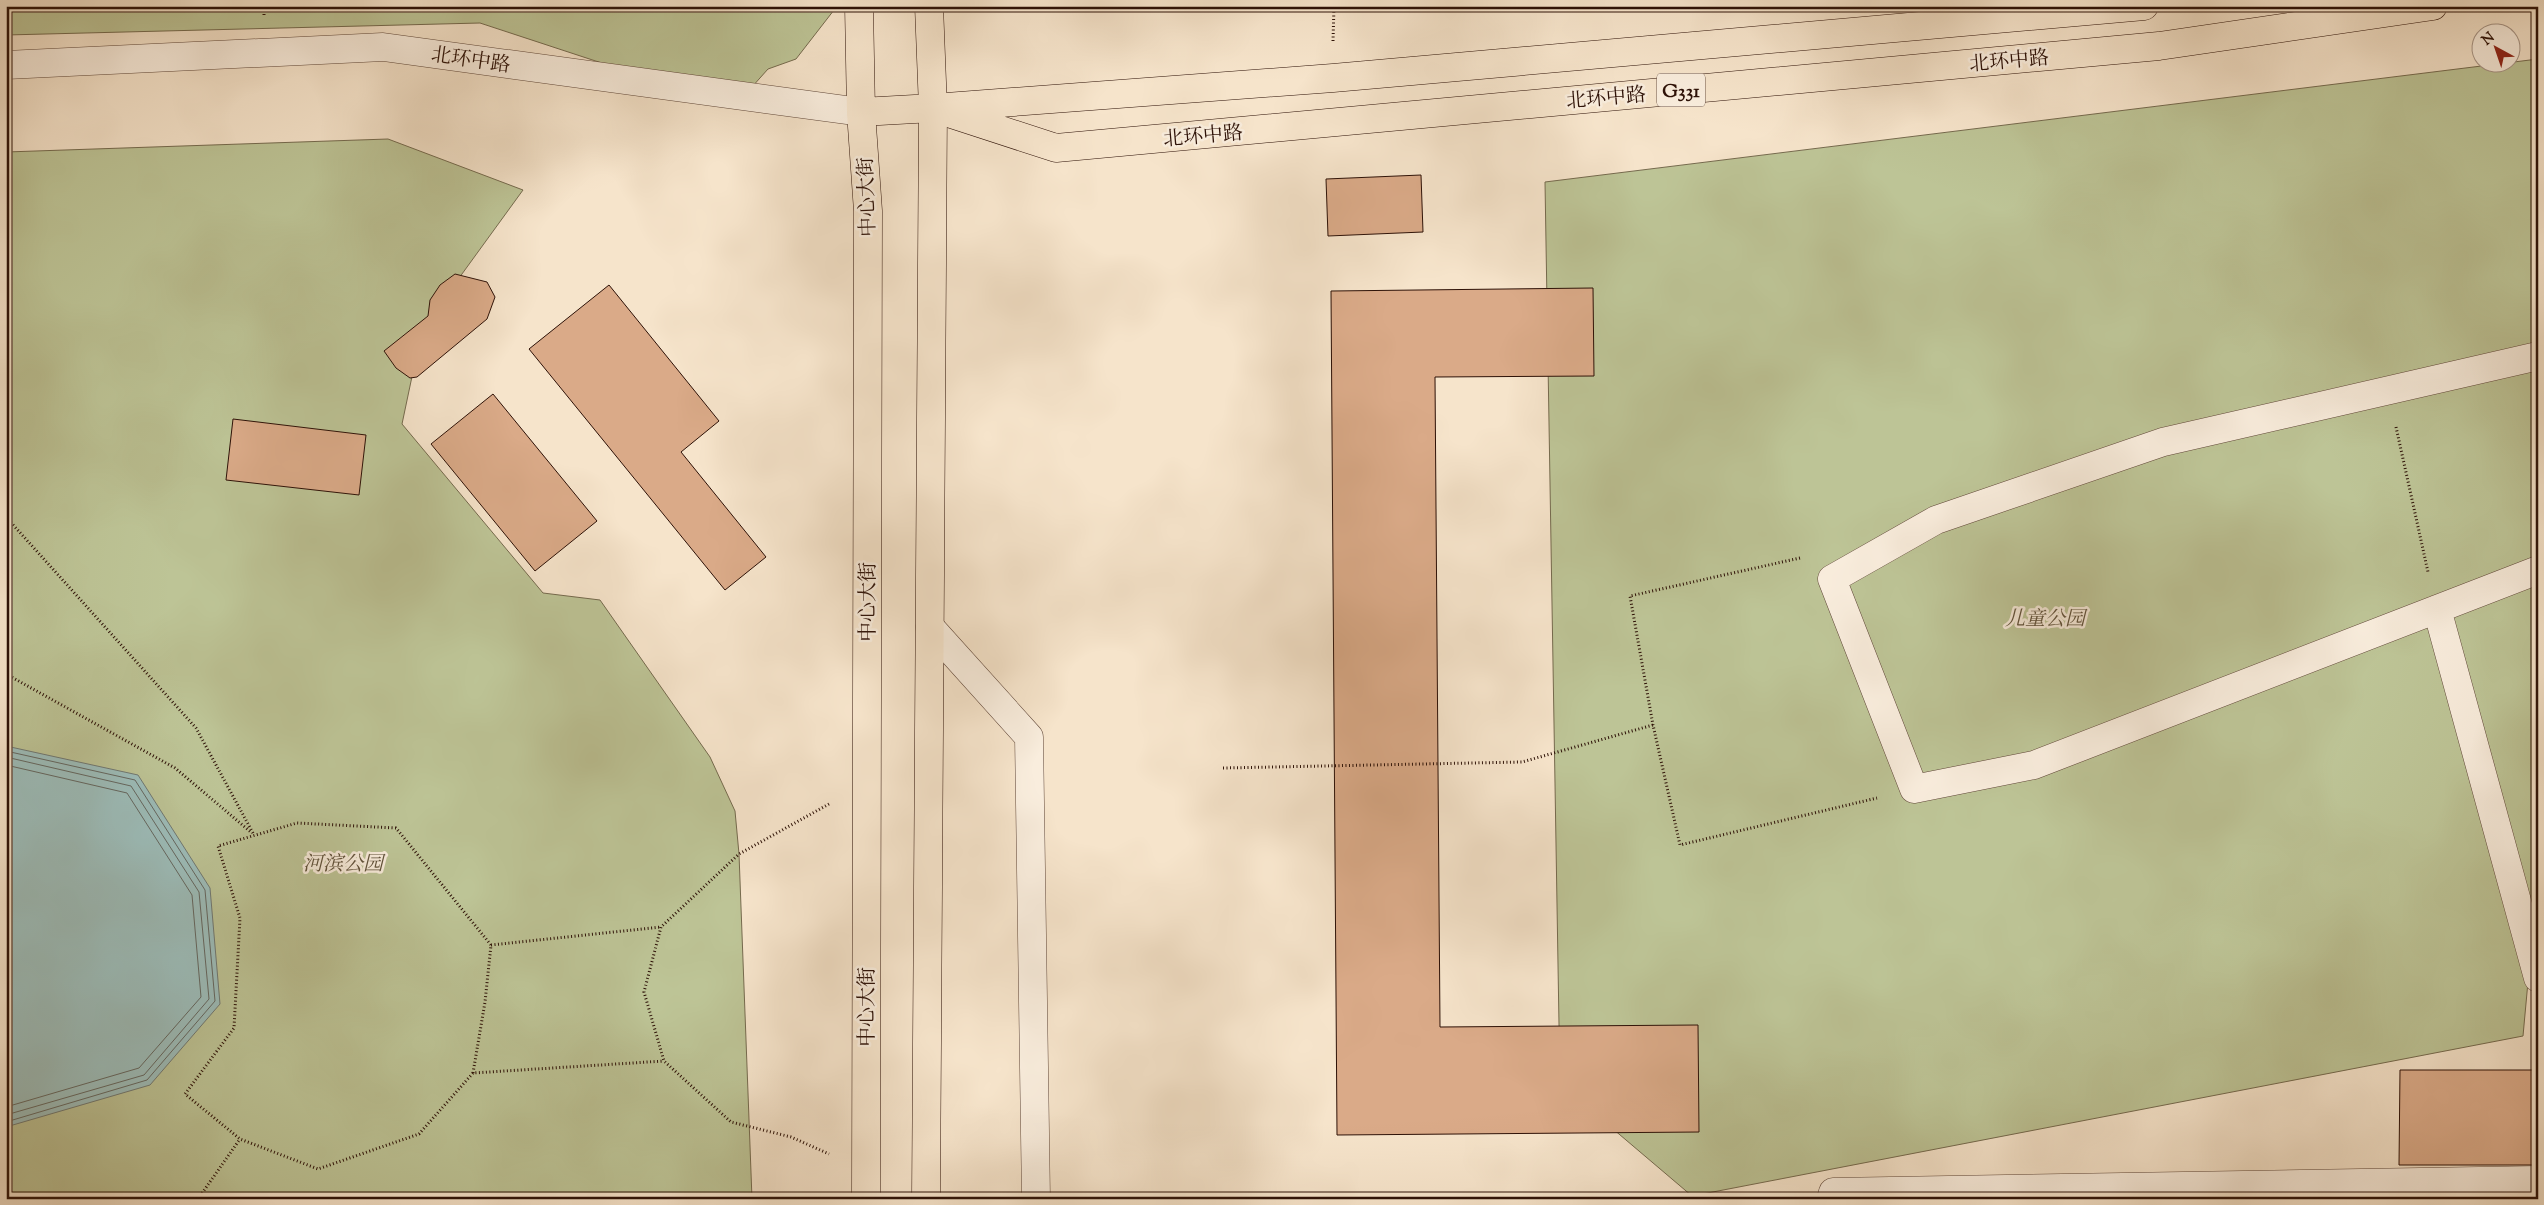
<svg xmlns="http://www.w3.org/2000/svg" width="2544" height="1205" font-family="'Sorts Mill Goudy','Noto Serif SC',serif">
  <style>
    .green { fill: #bdc496; stroke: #756a4e }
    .water { fill: #9dbebb; stroke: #707973 }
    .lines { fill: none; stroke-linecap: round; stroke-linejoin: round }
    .shore { stroke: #656861; stroke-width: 1 }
    .building { fill: #daaa88; stroke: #2d1107 }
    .minor-casing { stroke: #5f4638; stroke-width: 29 }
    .major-casing { stroke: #2d1107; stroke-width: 29 }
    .highway-casing { stroke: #2d1107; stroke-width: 29 }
    .path { stroke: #2d1107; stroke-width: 3; stroke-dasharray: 1 2.5; stroke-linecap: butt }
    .minor { stroke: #f9eddd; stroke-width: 28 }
    .major { stroke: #f6e4cb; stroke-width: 28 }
    .highway { stroke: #f6e4cb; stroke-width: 28 }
    .labels { text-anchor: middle; stroke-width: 5; stroke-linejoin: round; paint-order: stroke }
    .shield { fill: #f9eddd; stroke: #6a5347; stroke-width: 1 }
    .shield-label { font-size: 19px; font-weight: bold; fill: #2d1107 }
    .street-label { font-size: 20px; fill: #2d1107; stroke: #f9eddd }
    .park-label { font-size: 20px; font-style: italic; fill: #5f5039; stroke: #f9eddd }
  </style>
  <rect width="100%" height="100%" fill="#f6e4cb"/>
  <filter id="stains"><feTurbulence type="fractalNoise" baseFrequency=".004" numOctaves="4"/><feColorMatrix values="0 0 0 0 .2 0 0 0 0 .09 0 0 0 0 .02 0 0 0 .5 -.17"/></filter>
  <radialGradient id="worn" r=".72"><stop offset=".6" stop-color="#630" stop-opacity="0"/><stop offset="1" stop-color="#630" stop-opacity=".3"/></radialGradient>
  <!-- green -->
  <path class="green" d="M6,6H844L834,10L796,59L768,69L743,97L696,94L480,23L6,35Z
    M2538,59V894L2536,895L2523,1036L1692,1196L1560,1084L1545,182Z
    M388,139L523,190L422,329L402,424L543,593L600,600L710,757L735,811L739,854L752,1199H6V152Z"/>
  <!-- water -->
  <path class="water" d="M6,746L138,775L210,888L220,1004L150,1085L6,1127Z"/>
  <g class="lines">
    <!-- shore -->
    <path class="shore" d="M6,751L135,780L205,890L215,1001L147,1080L6,1122
      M6,757L131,786L199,892L209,999L144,1075L6,1115
      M6,765L127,793L192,895L201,997L139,1068L6,1107"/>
  </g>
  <!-- building -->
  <path class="building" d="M1421,175L1423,232L1328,236L1326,179Z
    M455,274L487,282L495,297L487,319L417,377L410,378L396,368L384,351L428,316L430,300L440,285Z
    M609,285L719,421L681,452L766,557L725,590L529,349Z
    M1593,288L1594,376L1435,377L1440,1027L1698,1025L1699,1132L1337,1135L1331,291Z
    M493,394L597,521L535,571L431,444Z
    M233,419L366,435L359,495L226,480Z
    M2400,1070H2538V1165H2399Z"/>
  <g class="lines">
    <!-- minor casing -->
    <g class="minor-casing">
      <path id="minor" d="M6,65L383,47L861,112
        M2538,356L2163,442L1936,520L1832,579L1914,789L2034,765L2538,570
        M2437,609L2538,978
        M930,627L1029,737L1036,1199
        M1831,1199L1833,1192L2538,1180"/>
    </g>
    <!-- major casing -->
    <g class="major-casing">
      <path id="major" d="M861,112L868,211L866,1199
        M926,1199L933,108"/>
    </g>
    <!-- highway casing -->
    <g class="highway-casing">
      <path id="highway" d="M859,6L861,112L933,108L1333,78L2144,6
        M929,6L933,108L1056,148L2159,46L2433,6"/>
    </g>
    <!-- path -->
    <path class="path" d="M264,15V6
      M1333,41L1334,6
      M2396,427L2428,572
      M6,517L196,728L254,835
      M1800,558L1630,596L1653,725L1680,845L1877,798
      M6,674L175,768L252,833
      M1223,768L1522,762L1653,725
      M829,804L739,854L661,927L644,992L664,1061L731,1122L791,1137L829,1154
      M491,945L661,927
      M473,1073L485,1002L491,945L396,828L297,823L218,846L240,918L234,1028L185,1094L240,1139L318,1169L419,1134L473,1073L664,1061
      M198,1199L240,1139"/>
    <!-- minor -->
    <use href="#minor" class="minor"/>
    <!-- major -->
    <use href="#major" class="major"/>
    <!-- highway -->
    <use href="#highway" class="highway"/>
  </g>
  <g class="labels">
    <!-- shield labels -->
    <rect class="shield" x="1657" y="73.5" width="48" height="33" rx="4"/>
    <g class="shield-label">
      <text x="1681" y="97">G331</text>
    </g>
    <!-- street labels -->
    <g class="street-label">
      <text transform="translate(471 59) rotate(8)" y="7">北环中路</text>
      <text transform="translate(2009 60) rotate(-5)" y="7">北环中路</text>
      <text transform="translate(1606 97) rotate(-5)" y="7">北环中路</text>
      <text transform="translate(1203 135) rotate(-5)" y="7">北环中路</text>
      <text transform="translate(866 197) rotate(-92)" y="7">中心大街</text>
      <text transform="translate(867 602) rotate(-90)" y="7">中心大街</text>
      <text transform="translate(866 1007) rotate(-90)" y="7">中心大街</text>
    </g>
    <!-- park labels -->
    <g class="park-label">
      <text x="2045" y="625">儿童公园</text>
      <text x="343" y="870">河滨公园</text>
    </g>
  </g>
  <!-- margin -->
  <rect width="2544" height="1205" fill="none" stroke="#f6e4cb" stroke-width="25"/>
  <rect x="8" y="8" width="2529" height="1190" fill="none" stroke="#2d1107" stroke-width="2.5"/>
  <rect x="12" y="12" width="2519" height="1180" fill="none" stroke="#2d1107"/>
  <!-- north arrow -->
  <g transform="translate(2496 48) rotate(320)"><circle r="24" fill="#f9eddd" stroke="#a79587"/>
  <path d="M0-4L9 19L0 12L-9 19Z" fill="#8f2418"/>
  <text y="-8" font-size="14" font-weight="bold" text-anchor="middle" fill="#2d1107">N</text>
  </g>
  <rect width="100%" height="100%" filter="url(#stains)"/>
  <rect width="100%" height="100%" fill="url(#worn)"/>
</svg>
